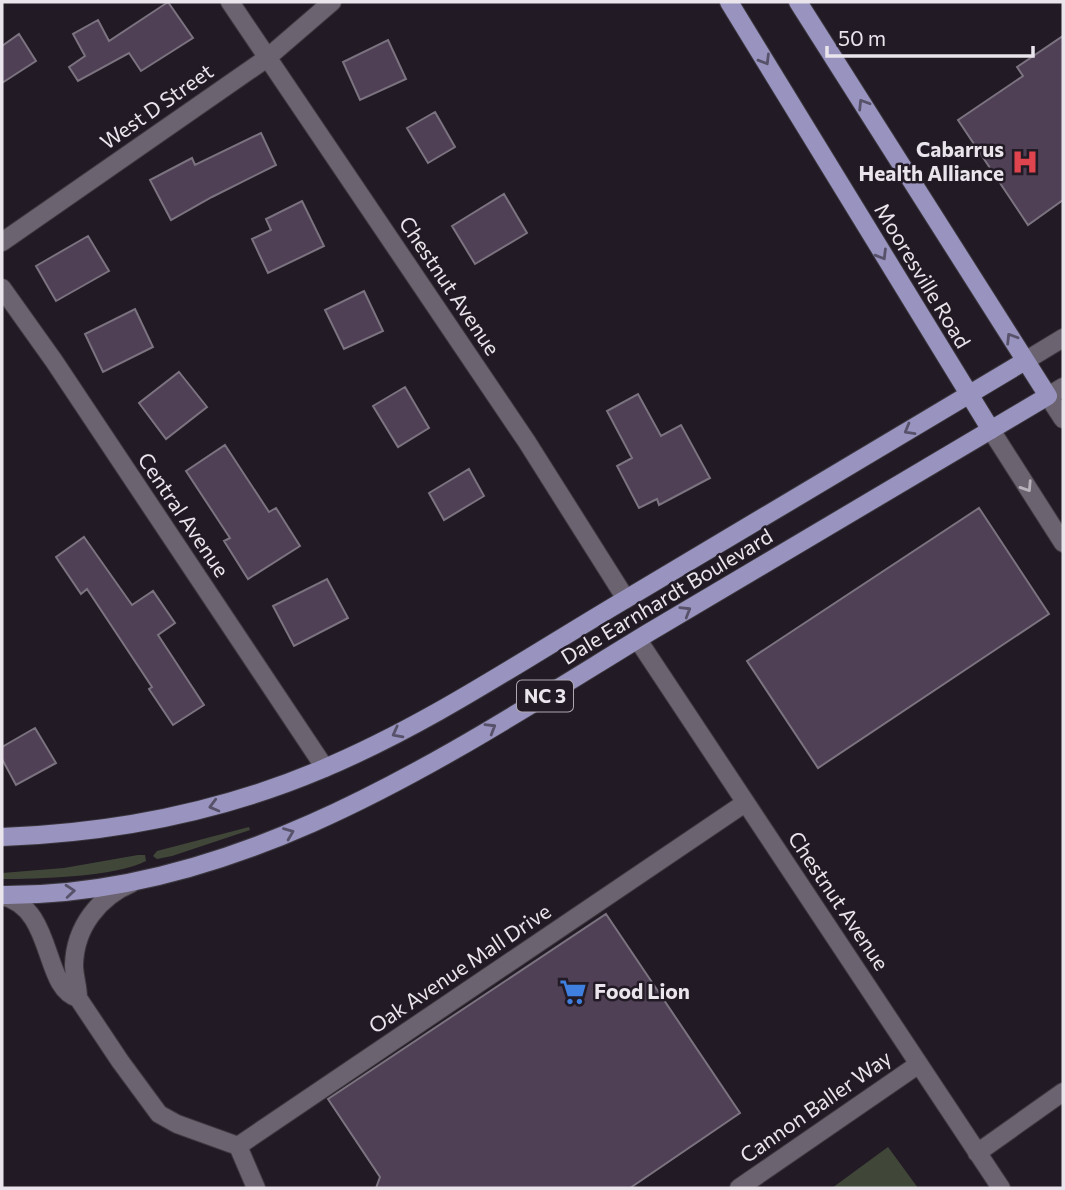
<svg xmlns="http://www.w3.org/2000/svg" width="1065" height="1190" font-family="Commissioner,sans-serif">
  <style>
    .green { fill: #414738 }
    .building { fill: #4f4056; stroke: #7b737f; stroke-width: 2 }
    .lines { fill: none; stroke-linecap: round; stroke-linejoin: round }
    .street-casing { stroke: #3c373f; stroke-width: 20 }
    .secondary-casing { stroke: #3c373f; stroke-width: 20 }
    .primary-casing { stroke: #3c373f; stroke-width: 20 }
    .street { stroke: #6b636f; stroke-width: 18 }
    .secondary { stroke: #6b636f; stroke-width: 18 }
    .primary { stroke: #9994bf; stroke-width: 18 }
    .oneway { stroke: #58516a }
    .oneway2 { stroke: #b7b1ba }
    .labels { text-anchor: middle; stroke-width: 5; stroke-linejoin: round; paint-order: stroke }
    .shield { fill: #221b25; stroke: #aea8b0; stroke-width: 2 }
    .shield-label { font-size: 19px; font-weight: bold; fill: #eae5ec }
    .street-label { font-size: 21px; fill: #eae5ec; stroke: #221b25 }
    .poi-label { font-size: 21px; font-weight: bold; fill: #eae5ec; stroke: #221b25; text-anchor: end }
  </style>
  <rect width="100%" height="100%" fill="#221b25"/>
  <!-- green -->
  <path class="green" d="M249,827L250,830L172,856L157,859L153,856L157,851Z
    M138,855H145L146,861C117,877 36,879 2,879V873L64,868Z
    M888,1147L918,1188H832Z"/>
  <!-- building -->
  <path class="building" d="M168,2L193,38L141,71L129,53L78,81L69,67L85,56L73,34L98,20L109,41Z
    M19,34L36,61L2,83V46Z
    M1063,36V200L1028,225L958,120L1023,76L1017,67Z
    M388,40L406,79L360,100L343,62Z
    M435,112L455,147L428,163L407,128Z
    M261,133L276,165L212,197L171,220L150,180L192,158L195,165Z
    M504,194L527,233L475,264L452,226Z
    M302,201L324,246L268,273L252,239L271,230L266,219Z
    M88,236L109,271L56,301L36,266Z
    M364,291L383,331L344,349L325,310Z
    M135,309L153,347L103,372L85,334Z
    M179,372L207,407L166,439L139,403Z
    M405,387L429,428L398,447L373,406Z
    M638,394L661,436L681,425L710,478L659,505L657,499L639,508L617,466L632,458L607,411Z
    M225,445L269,512L276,508L300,546L248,579L224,541L230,538L186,471Z
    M469,469L484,496L444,520L429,493Z
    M979,508L1049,614L818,768L747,661Z
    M84,537L132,605L153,591L175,623L158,635L204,705L173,725L149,689L152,687L87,589L81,594L56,557Z
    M327,579L348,618L294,646L273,606Z
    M35,728L56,763L16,785L2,759V747Z
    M606,914L740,1113L630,1188H376L380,1177L328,1099Z"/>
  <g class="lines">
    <!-- street casing -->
    <g class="street-casing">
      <path id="street" d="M230,2L527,442L626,599
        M2,242L267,58L332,2
        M2,288L54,361L325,768
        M638,640L1001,1188
        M2,896C55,908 42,988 78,998L120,1061L159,1114L177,1124L238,1146
        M78,998C78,986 74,976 74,965C75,927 99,897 132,883
        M977,1153L1063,1092
        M256,1188L238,1146L745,803
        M739,1188L919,1064"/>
    </g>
    <!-- secondary casing -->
    <g class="secondary-casing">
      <path id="secondary" d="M1025,361L1063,338
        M1063,387L1048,396L1063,419
        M991,430L1063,543"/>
    </g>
    <!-- primary casing -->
    <g class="primary-casing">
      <path id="primary" d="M729,2L991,430
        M2,837C110,833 220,812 320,770C428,725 526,658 626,599C759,519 892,440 1025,361
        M2,895C242,897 451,753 648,633C781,553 915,475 1048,396L798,2"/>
    </g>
    <!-- street -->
    <use href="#street" class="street"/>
    <!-- secondary -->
    <use href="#secondary" class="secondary"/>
    <!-- primary -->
    <use href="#primary" class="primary"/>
  </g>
  <!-- one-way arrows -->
  <defs><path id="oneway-chevron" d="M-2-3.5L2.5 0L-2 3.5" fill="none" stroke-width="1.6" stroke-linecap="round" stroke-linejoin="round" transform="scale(1.75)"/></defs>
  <g class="oneway">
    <use href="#oneway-chevron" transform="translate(765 60) rotate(59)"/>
    <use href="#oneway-chevron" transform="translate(863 104) rotate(-122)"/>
    <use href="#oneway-chevron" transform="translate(882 255) rotate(59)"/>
    <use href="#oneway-chevron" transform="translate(1011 338) rotate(-122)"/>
    <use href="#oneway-chevron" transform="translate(909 430) rotate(150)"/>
    <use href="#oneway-chevron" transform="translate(686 611) rotate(-31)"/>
    <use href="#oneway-chevron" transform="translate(491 728) rotate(-31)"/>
    <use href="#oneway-chevron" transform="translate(397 733) rotate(152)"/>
    <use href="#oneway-chevron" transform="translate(214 806) rotate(165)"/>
    <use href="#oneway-chevron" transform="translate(289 833) rotate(-22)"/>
    <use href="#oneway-chevron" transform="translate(70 891) rotate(-5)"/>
  </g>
  <use class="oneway2" href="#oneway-chevron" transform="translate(1027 487) rotate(57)"/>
  <!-- icons -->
  <defs>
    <g id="hospital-bare" transform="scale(2.1)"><path d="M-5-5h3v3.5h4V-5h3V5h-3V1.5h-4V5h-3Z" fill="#e0444e" stroke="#221b25" stroke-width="2.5" paint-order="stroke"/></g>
    <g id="supermarket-bare" transform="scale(2.1)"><path d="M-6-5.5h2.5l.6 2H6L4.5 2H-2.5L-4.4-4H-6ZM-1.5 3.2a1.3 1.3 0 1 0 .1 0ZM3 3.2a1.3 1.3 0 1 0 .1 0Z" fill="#3f7fe0" stroke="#221b25" stroke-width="2.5" paint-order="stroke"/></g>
  </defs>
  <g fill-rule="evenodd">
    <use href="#hospital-bare" x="1025" y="162"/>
    <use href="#supermarket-bare" x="573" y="992"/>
  </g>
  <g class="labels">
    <!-- shield labels -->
    <rect class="shield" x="517" y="680.5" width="56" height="31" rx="5"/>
    <g class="shield-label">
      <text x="545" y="703">NC 3</text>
    </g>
    <!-- street labels -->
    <g class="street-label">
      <text transform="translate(157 107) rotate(-35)" y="7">West D Street</text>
      <text transform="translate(922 276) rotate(59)" y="7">Mooresville Road</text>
      <text transform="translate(449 286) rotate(56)" y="7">Chestnut Avenue</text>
      <text transform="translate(183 515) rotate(56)" y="7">Central Avenue</text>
      <text transform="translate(667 597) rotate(-31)" y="7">Dale Earnhardt Boulevard</text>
      <text transform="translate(838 901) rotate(56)" y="7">Chestnut Avenue</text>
      <text transform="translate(460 969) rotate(-34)" y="7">Oak Avenue Mall Drive</text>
      <text transform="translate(816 1107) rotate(-35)" y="7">Cannon Baller Way</text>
    </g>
    <!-- poi labels -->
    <g class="poi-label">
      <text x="1004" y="157">Cabarrus<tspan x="1004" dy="24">Health Alliance</tspan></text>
      <text x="594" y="999" text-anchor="start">Food Lion</text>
    </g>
  </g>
  <!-- border -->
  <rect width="1065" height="1190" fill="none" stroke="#eae5ec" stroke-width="7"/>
  <!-- scale -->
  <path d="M827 46v10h206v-10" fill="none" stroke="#eae5ec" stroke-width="3.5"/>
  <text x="838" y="46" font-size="21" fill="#eae5ec" stroke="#221b25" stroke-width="5" paint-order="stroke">50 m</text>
</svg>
